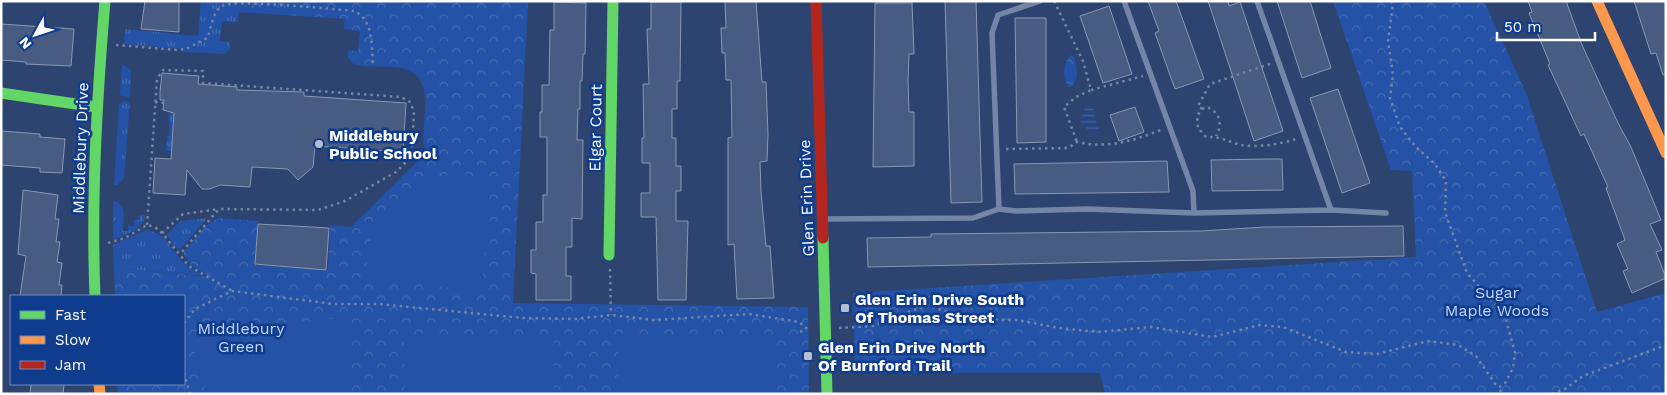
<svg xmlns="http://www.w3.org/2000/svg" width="1667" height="395" font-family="'Work Sans',sans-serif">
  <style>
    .grass { fill: url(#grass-tufts) }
    .park { fill: url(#park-crowns) }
    .pitch { fill: #2352a6 }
    .water { fill: url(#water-rules) }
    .building { fill: #485b80; stroke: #8998b3 }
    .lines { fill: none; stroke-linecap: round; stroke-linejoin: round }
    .path { stroke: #7485a6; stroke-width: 2.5; stroke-dasharray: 2.5 4; stroke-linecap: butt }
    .lane { stroke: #7485a6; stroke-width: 5.5 }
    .fast { stroke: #63d668; stroke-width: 11 }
    .slow { stroke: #ff974d; stroke-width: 11 }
    .jam { stroke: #b3261e; stroke-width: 11 }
    .poi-dot { fill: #b6becd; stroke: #103c8e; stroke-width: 2 }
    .labels { text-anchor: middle; stroke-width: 5; stroke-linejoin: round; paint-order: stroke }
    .street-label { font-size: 16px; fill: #fff; stroke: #103c8e }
    .poi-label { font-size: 16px; font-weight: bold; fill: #fff; stroke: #103c8e; text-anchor: start }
    .park-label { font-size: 16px; fill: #c0d6fd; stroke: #103c8e }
  </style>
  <defs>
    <pattern id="grass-tufts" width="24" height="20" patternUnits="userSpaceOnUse" patternTransform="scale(1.25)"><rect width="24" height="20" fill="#2352a6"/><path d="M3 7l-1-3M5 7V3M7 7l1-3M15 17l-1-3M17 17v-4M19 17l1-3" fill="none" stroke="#446cb3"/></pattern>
    <pattern id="park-crowns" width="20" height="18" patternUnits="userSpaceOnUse" patternTransform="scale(1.25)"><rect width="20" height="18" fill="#2352a6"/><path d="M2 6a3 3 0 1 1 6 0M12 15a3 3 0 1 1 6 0" fill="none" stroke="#446cb3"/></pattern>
    <pattern id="water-rules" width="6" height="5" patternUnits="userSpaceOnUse" patternTransform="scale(1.25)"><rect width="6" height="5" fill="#264682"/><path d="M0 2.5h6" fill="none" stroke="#476295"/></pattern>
  </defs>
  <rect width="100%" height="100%" fill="#2d4471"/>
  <!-- grass -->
  <path class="grass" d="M201,1H239L238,22L222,21L220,41L230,42V49L225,54L184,52L181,49L124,44L125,29L198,36Z
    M122,64L131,70L130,98L120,95Z
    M123,101L130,102L124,178L117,185H114L119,104Z
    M169,112L174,113L171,151H166L167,136H169Z
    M113,201C128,203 123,220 123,231H128V226H134V220H139L140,215H145L144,221L134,231L113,240Z
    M207,218L179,251L166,235L180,221Z
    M148,229L163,237L183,262L204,276L114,268L113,245Z"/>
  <!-- park -->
  <path class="park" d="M239,1H528L513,303L808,307L809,394H118L117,384H184V296H115L114,268L210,277L191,265L183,253L207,225L218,218L258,221L254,265L328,270L330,225L351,227L426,153C425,148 423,144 423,138C424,110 436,70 394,67C381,66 363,68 352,63L348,57V50L358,51L360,31L344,29L345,19L238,12Z
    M1333,1H1484L1526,93L1597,312L1666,293V394H1105L1100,373H855L853,293L1416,257L1412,171L1391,170Z
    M1071,55L1074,57C1077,68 1080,80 1070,87C1061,80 1063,63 1071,55Z"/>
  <!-- pitch -->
  <path class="pitch" d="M454,174L490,178L482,285L474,291L366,277C367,265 368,253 370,242C379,205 419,179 454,174Z
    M339,318L348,325L350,394H209C197,374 194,355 194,332Z
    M772,334L774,394H620L618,339Z
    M404,339H553V394H405Z"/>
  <!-- water -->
  <path class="water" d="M1090,106L1095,111L1094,118L1099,127L1097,133L1092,134L1080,121L1085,108Z"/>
  <!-- building -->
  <path class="building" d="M145,1H179V32L141,29Z
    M725,1H756L762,82H766L768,134L767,161L760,162L761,192L766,246H770L774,298L737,299L734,244L728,245V138L732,137L731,80H726L725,53H722L721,28H726Z
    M945,1H976L982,202L951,203Z
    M1148,1H1176L1204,79L1175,89L1155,33L1159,31Z
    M1208,1H1228L1229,6L1240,2L1283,131L1254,141Z
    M1277,1H1310L1331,68L1302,78Z
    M1528,1H1566L1582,45L1618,123L1631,147L1661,220L1650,224L1662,250L1656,252L1666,278L1632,293L1623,271L1628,269L1617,244L1625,240L1606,188L1608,187L1584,134L1581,136L1548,65L1550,64L1529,13L1532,12Z
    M1634,1H1666V75H1663L1656,53L1651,54Z
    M554,2L586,3L585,54H583L582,81H580V109H578L577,140H583L582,219L572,218V247H566V276H571V300H536V274L531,273V250H536V222H543V195H547V137H540V112H542V85H549L550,30H554Z
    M651,2H681L680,81H677V109H672V138H676V166H681V191H676V221H688L686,300H658L656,217H641V193H650V163H642V138H644L643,84H649L647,29H651Z
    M875,3H912L914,54H909L908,81L909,112H914V166L873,167Z
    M1109,6L1132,74L1103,83L1080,16Z
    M1015,18H1046V142L1017,143Z
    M1,24L74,29L71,66L26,64V62L1,60Z
    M162,73L199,76L198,84L237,87V90L304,92V96L406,103L403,152L315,146L313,167L298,180L288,169L252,167L250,187L220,185L210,189H202L187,170L185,195L153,193L155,158L171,159L174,113L163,110L164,100H160V92Z
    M1338,89L1370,183L1342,193L1310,98Z
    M1135,107L1144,132L1119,141L1110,115Z
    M1,131L40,134V137L65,139L62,173L40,172V168L1,165Z
    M1267,159H1282L1283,190L1212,191L1211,160Z
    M1167,161L1169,192L1015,194L1014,164Z
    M23,190L58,195L55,219H59L56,242H60L57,262L62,263L59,285H62L61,296H20L26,256L18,254Z
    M258,224L329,228L326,270L255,264Z
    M1403,226L1404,256L868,267L867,238L931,237V234L1201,231L1265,227Z
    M31,384H64L63,394H30Z"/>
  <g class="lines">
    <!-- path -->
    <path class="path" d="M1054,1L1083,61L1091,90L1076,97L1064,107L1077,142
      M1391,1L1393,4L1388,41L1393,75L1390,98L1400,127L1416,147L1435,164L1446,181L1445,212L1467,273L1505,316L1515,353L1513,368L1505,383L1498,388L1503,394
      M116,45L177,50L186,49L207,38C212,28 212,10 224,5C241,0 332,9 355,11C374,22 371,44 373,64
      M1270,64L1210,84L1198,106L1202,109L1197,116L1198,128L1206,137C1219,136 1229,142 1241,145C1257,148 1281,144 1296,139
      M1091,90L1143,76
      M155,102L164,103
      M1202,109L1206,107C1220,111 1223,125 1216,136
      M1006,149L1068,148L1077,142C1109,149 1131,141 1161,130
      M147,225L157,79L163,70L203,71V83L401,97L410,102L414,112L412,151L406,162L396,172L345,201L318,210L219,209L180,254
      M162,233L183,214L219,209
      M108,243L125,238L147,225L155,227L162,233L189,266L232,291
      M610,269L611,315
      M184,323L195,309L232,291L333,304H379L523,318L575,319L611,315L654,320L749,314L799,322L806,328H811
      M839,328L873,326L927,305L969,319L1017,320L1059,328L1098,332L1151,327L1212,337L1260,325L1283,327L1346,352L1377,354L1428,341L1458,345L1476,356L1498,388
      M800,332L806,328
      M184,373L190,394
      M1552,394L1565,389L1583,376L1666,345"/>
    <!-- lane -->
    <path class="lane" d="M1124,1L1193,191L1194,213
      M1257,1L1331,210
      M999,209L992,33L998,15L1040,1
      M823,219L973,218L999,209L1016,211L1087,209L1194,213L1331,210L1386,213"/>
    <!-- fast -->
    <path class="fast" d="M1,93L96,107
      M823,238L827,394
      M609,255L613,1
      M95,296C91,197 97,99 105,1"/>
    <!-- slow -->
    <path class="slow" d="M1597,1L1666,153
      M99,384L100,394"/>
    <!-- jam -->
    <path class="jam" d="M816,1L823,238"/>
  </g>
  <!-- markers -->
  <g class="poi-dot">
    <circle cx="319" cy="144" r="5"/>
    <rect x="840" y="303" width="10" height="10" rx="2.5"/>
    <rect x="803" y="351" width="10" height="10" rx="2.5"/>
  </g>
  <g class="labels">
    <!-- street labels -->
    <g class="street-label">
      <text transform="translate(595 128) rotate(-89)" y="6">Elgar Court</text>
      <text transform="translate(80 148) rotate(-88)" y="6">Middlebury Drive</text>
      <text transform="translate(806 198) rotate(-92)" y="6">Glen Erin Drive</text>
    </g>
    <!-- poi labels -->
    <g class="poi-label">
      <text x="329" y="141">Middlebury<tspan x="329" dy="18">Public School</tspan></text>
      <text x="855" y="305">Glen Erin Drive South<tspan x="855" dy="18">Of Thomas Street</tspan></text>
      <text x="818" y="353">Glen Erin Drive North<tspan x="818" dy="18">Of Burnford Trail</tspan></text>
    </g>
    <!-- park labels -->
    <g class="park-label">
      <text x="1497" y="298">Sugar<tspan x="1497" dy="18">Maple Woods</tspan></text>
      <text x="241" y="334">Middlebury<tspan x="241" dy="18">Green</tspan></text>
    </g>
  </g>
  <!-- border -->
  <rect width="1667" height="395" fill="none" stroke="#ffffff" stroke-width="5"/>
  <!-- legend -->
  <rect x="10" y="295" width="175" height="90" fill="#103c8e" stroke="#708abb"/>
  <rect x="20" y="311" width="25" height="8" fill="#63d668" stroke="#708abb"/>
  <text x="55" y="320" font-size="15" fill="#ffffff">Fast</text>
  <rect x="20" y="336" width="25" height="8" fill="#ff974d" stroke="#708abb"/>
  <text x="55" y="345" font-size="15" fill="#ffffff">Slow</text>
  <rect x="20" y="361" width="25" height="8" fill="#b3261e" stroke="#708abb"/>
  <text x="55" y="370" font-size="15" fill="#ffffff">Jam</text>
  <!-- north arrow -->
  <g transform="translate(35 35) rotate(230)" stroke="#103c8e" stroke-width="4" paint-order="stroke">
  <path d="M0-4L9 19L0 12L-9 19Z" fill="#ffffff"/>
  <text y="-8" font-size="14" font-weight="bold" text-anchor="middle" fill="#ffffff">N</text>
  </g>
  <!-- scale -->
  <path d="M1497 32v8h98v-8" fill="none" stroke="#ffffff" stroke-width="2.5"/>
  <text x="1504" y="32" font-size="15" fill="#ffffff" stroke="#103c8e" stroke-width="4" paint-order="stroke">50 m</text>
</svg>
